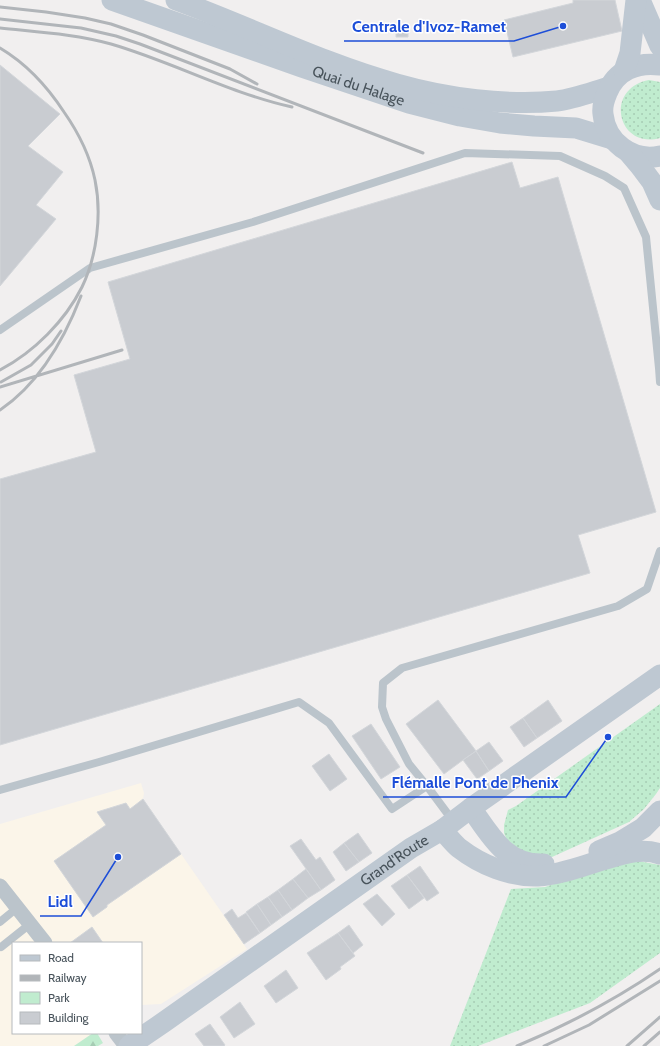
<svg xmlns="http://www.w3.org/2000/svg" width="660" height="1046" font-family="Cabin,sans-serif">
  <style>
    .commercial { fill: #fbf5e9 }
    .green { fill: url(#green-dots) }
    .forest { fill: url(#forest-firs) }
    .building { fill: #c9ccd1; stroke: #d3d6da }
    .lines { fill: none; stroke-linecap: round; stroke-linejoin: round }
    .lane { stroke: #bbc4cb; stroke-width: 8 }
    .street { stroke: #bbc4cb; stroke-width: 15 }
    .secondary { stroke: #bec8d2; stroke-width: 21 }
    .rail { stroke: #b1b5b9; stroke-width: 3 }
    .labels { text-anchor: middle; stroke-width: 3; stroke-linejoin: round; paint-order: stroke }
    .street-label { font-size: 15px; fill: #48535b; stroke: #fff }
    .leader { fill: none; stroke: #1d4ed8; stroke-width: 1.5 }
    .callout-dot { fill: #1d4ed8; stroke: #fff; stroke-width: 1.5 }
    .callout-label { font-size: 16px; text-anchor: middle; font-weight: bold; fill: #1d4ed8; stroke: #fff; stroke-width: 3; stroke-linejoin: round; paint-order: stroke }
  </style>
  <defs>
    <pattern id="green-dots" width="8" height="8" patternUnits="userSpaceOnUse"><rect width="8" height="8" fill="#c0eccf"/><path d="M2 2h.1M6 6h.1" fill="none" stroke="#a6ccb4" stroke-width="1.8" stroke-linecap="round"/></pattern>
    <pattern id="forest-firs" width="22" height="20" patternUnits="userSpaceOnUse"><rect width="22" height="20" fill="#c0eccf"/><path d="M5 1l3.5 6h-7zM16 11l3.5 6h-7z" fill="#a6ccb4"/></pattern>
  </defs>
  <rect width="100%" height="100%" fill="#f1efef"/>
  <!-- commercial -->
  <path class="commercial" d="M141,783L144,793L143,799L247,949L161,1004L141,1005V943H13V1033H93L74,1046H0V824Z"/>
  <!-- green -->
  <path class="green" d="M649,80L660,82V138C618,150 603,89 649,80Z
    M660,704V788L656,794L644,809L629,822L552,857L539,858L527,855L507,840L504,833V825L508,810L516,806Z
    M627,859L660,865V953L590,1003L478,1046H450L511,889L545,887Z"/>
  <!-- forest -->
  <path class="forest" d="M93,1033H97L103,1043L98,1046H74Z"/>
  <!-- building -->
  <path class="building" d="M573,0H615L622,31L513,57L504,20L573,3Z
    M396,30L408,31V37H396Z
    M0,65L60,114L28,146L63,172L36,205L56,219L0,286Z
    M512,162L520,188L558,177L656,512L578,535L590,573L0,745V479L96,452L74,375L130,359L108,282Z
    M438,700L476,751L463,760L444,774L406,724Z
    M548,700L562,721L537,738L523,718Z
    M523,718L537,738L524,747L510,727Z
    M371,724L400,767L381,779L352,736Z
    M489,742L503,761L489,771L476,751Z
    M476,751L489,771L477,779L463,760Z
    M329,754L347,779L330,791L312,766Z
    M143,799L181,854L107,905V907L93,917L54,861L106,825L97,812L126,803L130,809Z
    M358,833L372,853L359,862L344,843Z
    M301,839L316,860L320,857L335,880L321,890L290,846Z
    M344,843L359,862L346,871L333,852Z
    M420,866L439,893L427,901L407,875Z
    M306,869L321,890L308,898L293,879Z
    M407,875L424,898L409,909L391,886Z
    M293,879L308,898L292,910L278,890Z
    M278,890L292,910L282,917L268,897Z
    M377,894L395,914L382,926L363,904Z
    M268,897L282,917L271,925L257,904Z
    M257,904L271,925L260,933L246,912Z
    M232,909L238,918L246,913L260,933L244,944L224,915Z
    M349,925L363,945L353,953L338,933Z
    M92,927L103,943H70Z
    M338,933L355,956L340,967L341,969L326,980L307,953Z
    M286,970L298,988L276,1003L264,986Z
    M240,1002L255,1024L234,1038L220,1017Z
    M210,1024L225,1045L224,1046H204L195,1034Z"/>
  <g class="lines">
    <!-- lane -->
    <path class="lane" d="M0,330L90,268L253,222L465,153L560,156L605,176L624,188L646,237L659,368L660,382
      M0,790L99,762L299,702L329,723L392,809L427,786
      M453,821L427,786L409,764L386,719L382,707L383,683L402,668L618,606L647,589L660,551
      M0,922L17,908
      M1,947L30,924"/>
    <!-- street -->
    <path class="street" d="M0,886L45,943
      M116,1033L126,1046"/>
    <!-- secondary -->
    <g class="secondary">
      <path id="s1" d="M112,0L302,67L409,103L460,116L500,123L534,126L576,128L612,139"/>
      <path d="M176,0C250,27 321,63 397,84C446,98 506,106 557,101C574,99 592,92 609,87"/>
      <path d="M640,0L660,46"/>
      <path d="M660,65C637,62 616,70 607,93C604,100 602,107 603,114C606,142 632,162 660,156"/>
      <path d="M624,71L630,53L636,0"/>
      <path d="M629,153L640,166L652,182L660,200"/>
      <path d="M471,808C491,836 506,866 544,864"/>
      <path d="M442,830C448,836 453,843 459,848C481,865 510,877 538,876C561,875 587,864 609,858C626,853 643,848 660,854"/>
      <path d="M599,851L620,842L643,828L660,811"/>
      <path id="s2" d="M129,1046L164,1022L411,848L442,830L471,808L660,675"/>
    </g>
    <!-- rail -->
    <path class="rail" d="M0,7L46,12L85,18L111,24L143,35L230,69L257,84
      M0,19L81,28L116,36L140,44L423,153
      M0,28C37,32 75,34 111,44C173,62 229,93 292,107
      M0,48C27,64 47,86 64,112C78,132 90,156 95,180C102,214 97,256 82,287C65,321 34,352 0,370
      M1,382L31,365L52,344L61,331
      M0,387L122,350
      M0,410C40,383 64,340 81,296
      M517,1046C567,1025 615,1000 660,969
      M544,1046L589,1025L660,981
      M627,1046L660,1017
      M644,1046L660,1032"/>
  </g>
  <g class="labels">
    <!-- street labels -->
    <g class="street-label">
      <text dy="5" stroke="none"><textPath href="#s1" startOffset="261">Quai du Halage</textPath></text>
      <text dy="5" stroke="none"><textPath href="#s2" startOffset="324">Grand'Route</textPath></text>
    </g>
  </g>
  <!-- callouts -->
  <path class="leader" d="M563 26L514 41H344M608 737L566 797H383M118 857L81 916H40"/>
  <g class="callout-dot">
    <circle cx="563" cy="26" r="4"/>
    <circle cx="608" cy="737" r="4"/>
    <circle cx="118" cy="857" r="4"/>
  </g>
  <g class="callout-label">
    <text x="429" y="32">Centrale d'Ivoz-Ramet</text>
    <text x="475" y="788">Flémalle Pont de Phenix</text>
    <text x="60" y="907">Lidl</text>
  </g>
  <!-- legend -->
  <rect x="12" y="942" width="130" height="92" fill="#ffffff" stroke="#b6babd"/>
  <rect x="20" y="955" width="20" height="6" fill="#bec8d2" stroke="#b6babd"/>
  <text x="48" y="962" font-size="12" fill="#48535b">Road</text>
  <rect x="20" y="975" width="20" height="6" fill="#b1b5b9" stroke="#b6babd"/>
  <text x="48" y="982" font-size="12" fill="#48535b">Railway</text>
  <rect x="20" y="992" width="20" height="12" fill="#c0eccf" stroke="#b6babd"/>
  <text x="48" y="1002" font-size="12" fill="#48535b">Park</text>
  <rect x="20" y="1012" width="20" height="12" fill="#c9ccd1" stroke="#b6babd"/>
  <text x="48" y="1022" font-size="12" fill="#48535b">Building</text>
</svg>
